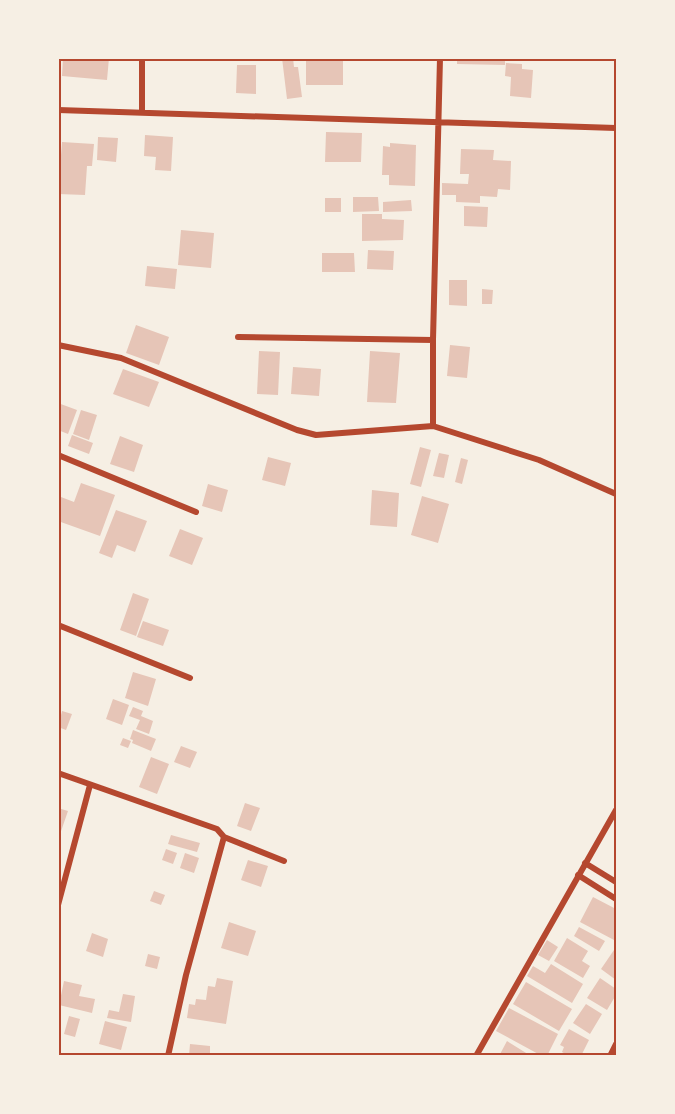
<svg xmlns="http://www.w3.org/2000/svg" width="675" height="1114" font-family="Arial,sans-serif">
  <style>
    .building { fill: #e6c5b7 }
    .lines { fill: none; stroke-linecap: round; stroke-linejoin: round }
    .minor { stroke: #b5482f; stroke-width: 6 }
    .neatline { fill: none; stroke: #b5482f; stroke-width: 2 }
  </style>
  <rect width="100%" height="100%" fill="#f6efe4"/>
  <!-- building -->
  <path class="building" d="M63,58H109L107,80L62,76Z
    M282,58H293L294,67H298L302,97L287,99Z
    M306,58H343V85H306Z
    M457,58H505V65L457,64Z
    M506,63L522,64V69L533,70L531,98L510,96L511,77L505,76Z
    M237,65H256V94L236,93Z
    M326,132L362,133L361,162H325Z
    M145,135L173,137L171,171L155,170L156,157L144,156Z
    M98,137L118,138L116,162L97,160Z
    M62,142L94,144L92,166H87L85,195L58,194Z
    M390,143L416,145L415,186L389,185V175H382L383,146L390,147Z
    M461,149L494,150L493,160L511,161L510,190L498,189L497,197L480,196V203L456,202V195H442V183L468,184L469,174H460Z
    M353,197H378L379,211L353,212Z
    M325,198H341V212H325Z
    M411,200L412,211L383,212V202Z
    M464,206L488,207L487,227L464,226Z
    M362,214H382V219L404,220L403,240L362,241Z
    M181,230L214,233L211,268L178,265Z
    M368,250L394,251L393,270L367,269Z
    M322,253H354L355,272H322Z
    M147,266L177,269L175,289L145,286Z
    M449,280H467V306L449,305Z
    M482,289L493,290L492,304H482Z
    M136,325L169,337L159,365L126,353Z
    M450,345L470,347L467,378L447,376Z
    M259,351L280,352L278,395L257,394Z
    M370,351L400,353L396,403L367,402Z
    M293,367L321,369L319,396L291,394Z
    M123,369L159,382L149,407L113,394Z
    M58,403L77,410L68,434L58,430Z
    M81,410L97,415L89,440L73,434Z
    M72,435L93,443L89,454L68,446Z
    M120,436L143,445L134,472L110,464Z
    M420,447L431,450L421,487L410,484Z
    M439,453L449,455L444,478L433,476Z
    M268,457L291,463L285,486L262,480Z
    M461,458L468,460L462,484L455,482Z
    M81,483L115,495L100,536L58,521V505L61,497L74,502Z
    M208,484L228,490L222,512L202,506Z
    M372,490L399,493L397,527L370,525Z
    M422,496L449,504L438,543L411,535Z
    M116,510L147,521L135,552L117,545L112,558L99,553Z
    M180,529L203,538L192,565L169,556Z
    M133,593L149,599L136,636L120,630Z
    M143,621L169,630L163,646L137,637Z
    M133,672L156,679L148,706L125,698Z
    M113,699L129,705L122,725L106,719Z
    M133,707L143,711L141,716L153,721L149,734L136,729L140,720L129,716Z
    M62,711L72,714L66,730L58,727Z
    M133,730L156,739L151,751L132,743L133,740L130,739Z
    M123,738L131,741L128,748L120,745Z
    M181,746L197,752L190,768L174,762Z
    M151,757L169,764L157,794L139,787Z
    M245,803L260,808L251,831L237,826Z
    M58,808L68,811L59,837H58Z
    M171,835L200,843L197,852L168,844Z
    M166,849L177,853L173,864L162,860Z
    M185,853L199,858L194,873L180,868Z
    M248,860L268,866L261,887L241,880Z
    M154,891L165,895L161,905L150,901Z
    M593,897L616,909V936L614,940L580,922Z
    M229,922L256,931L248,956L221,948Z
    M579,927L605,941L599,951L574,936Z
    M92,933L108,939L103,957L86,951Z
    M567,938L588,951L582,961L590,966L583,978L554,961Z
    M547,940L558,947L549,961L538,955Z
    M614,950L616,951V980L601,969Z
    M148,954L160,957L157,969L145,966Z
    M551,964L583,984L572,1003L527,976L533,966L545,973Z
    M217,978L233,981L226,1024L187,1018L189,1004L195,1005L196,999L206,1000L208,986L215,987Z
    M600,978L616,989V995L607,1010L587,998Z
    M64,981L82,985L79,996L95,999L92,1013L59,1005Z
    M526,982L572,1009L559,1031L513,1004Z
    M123,994L135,996L131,1022L107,1018L109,1010L119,1012Z
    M586,1004L602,1014L590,1034L573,1023Z
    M509,1008L558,1034L547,1056H542L496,1031Z
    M69,1016L80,1019L75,1037L64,1034Z
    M105,1021L127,1027L121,1050L99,1044Z
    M569,1029L589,1040L581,1056H569L562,1052L564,1047L560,1045Z
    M507,1041L531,1056H499Z
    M190,1044L210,1046V1056H189Z"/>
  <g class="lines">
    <!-- minor -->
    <path class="minor" d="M142,58V112
      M58,110L616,128
      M238,337L433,340
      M58,345L121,358L297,430L316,435L433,426L539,460L616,494
      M433,426V340L440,58
      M58,455L196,512
      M58,625L190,678
      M58,773L217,829L224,837L284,861
      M585,863L616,882
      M578,875L616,899
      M58,905L90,785
      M168,1056L186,975L224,837
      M476,1056L616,810
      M610,1056L616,1044"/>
  </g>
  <!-- border -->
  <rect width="675" height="1114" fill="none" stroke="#f6efe4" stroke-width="120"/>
  <rect x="60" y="60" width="555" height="994" class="neatline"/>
</svg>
